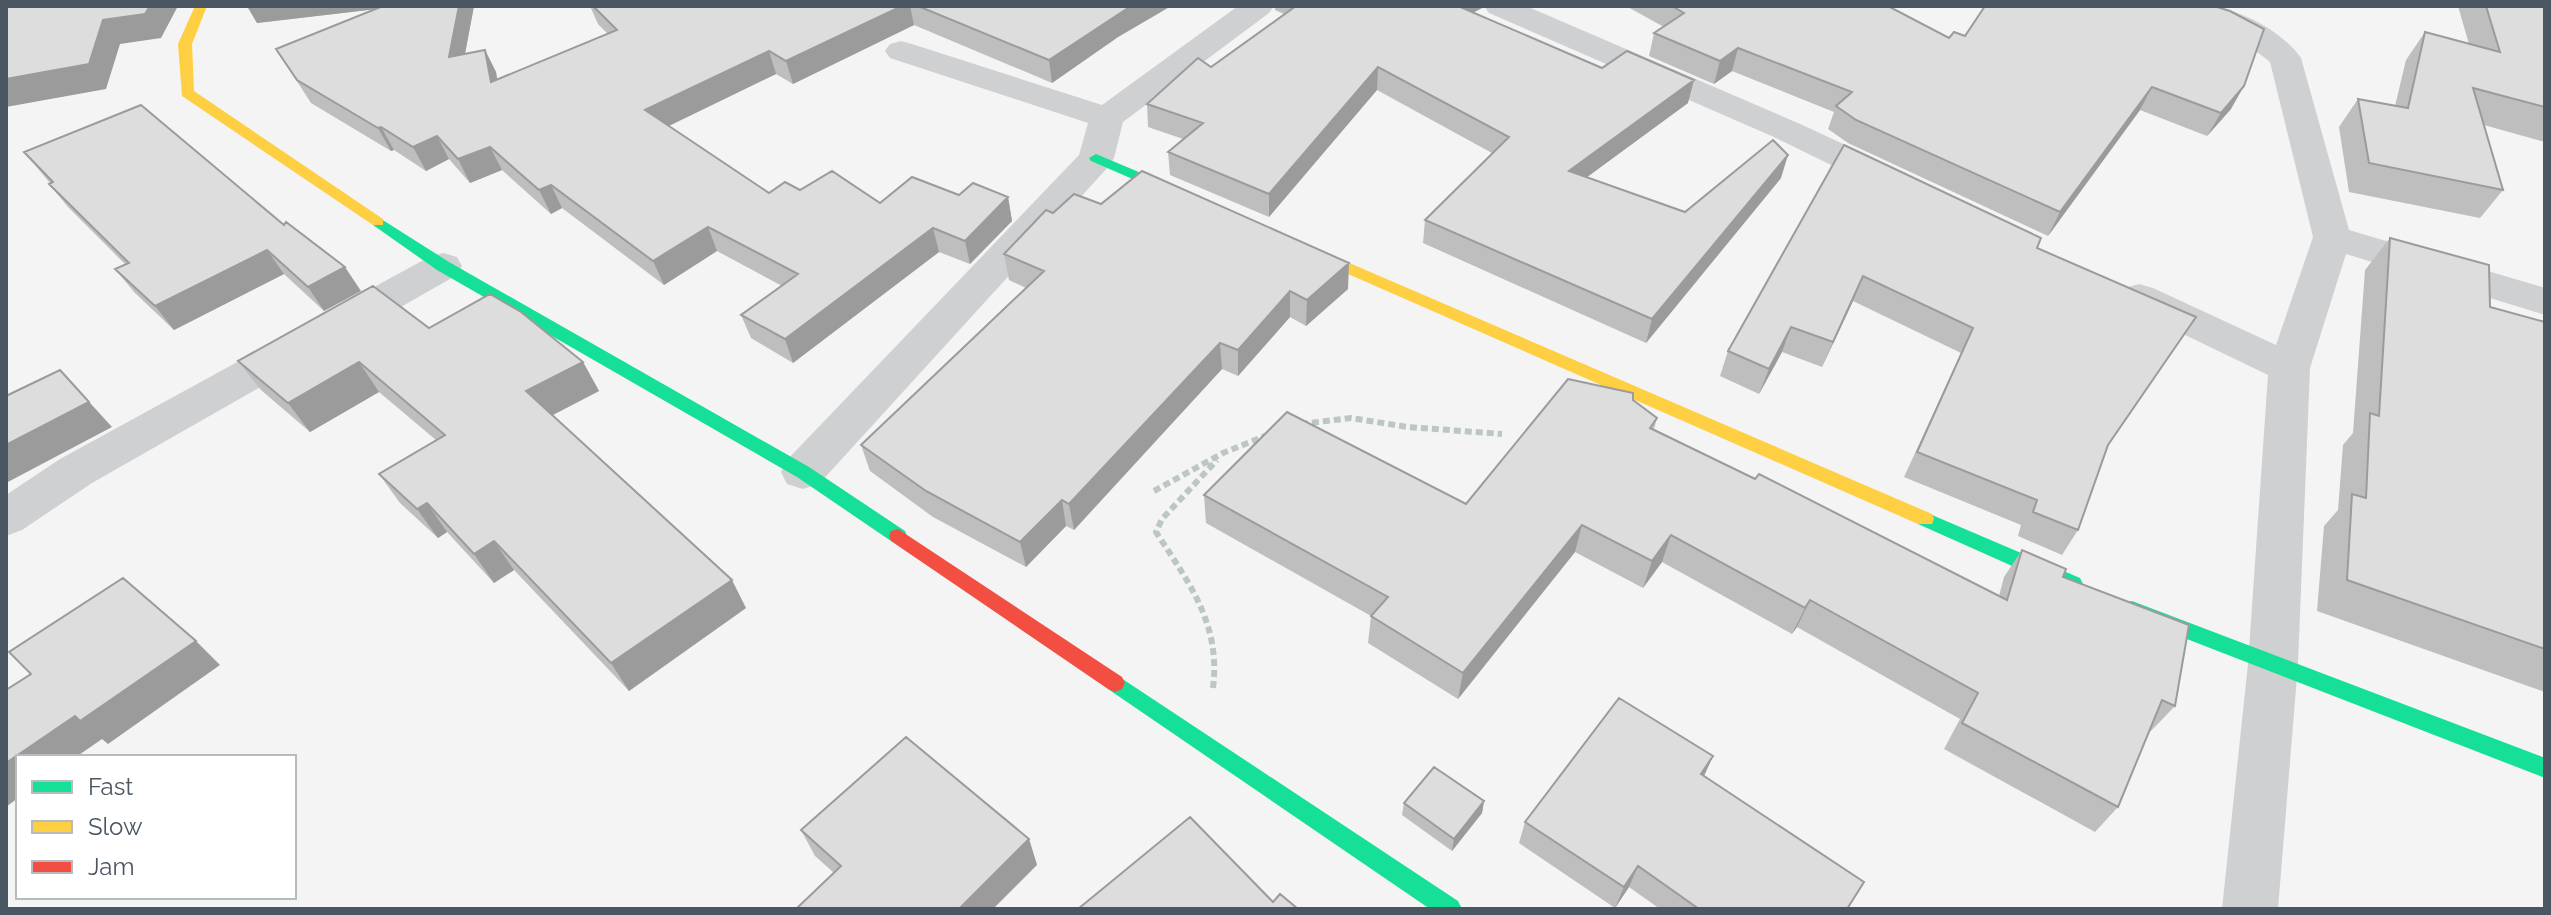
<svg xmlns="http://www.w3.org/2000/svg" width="2551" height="915" font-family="Raleway,sans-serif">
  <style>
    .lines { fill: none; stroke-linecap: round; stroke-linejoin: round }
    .path { stroke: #bcc7c4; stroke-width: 6; stroke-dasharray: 7 4; stroke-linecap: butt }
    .street { fill: #ced0d2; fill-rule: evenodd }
    .fast { fill: #16e098; fill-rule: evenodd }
    .slow { fill: #ffcf43; fill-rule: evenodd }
    .jam { fill: #f24e42; fill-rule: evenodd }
    .wall { fill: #bebebf }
    .shaded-wall { fill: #9b9b9b }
    .building { fill: #ddddde; stroke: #9b9b9b; stroke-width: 2 }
  </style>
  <rect width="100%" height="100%" fill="#f4f4f4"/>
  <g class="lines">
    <!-- path -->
    <path class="path" d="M1301,424L1351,418L1408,427L1502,434
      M1154,491L1223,453L1265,436
      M1213,688C1221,624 1189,583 1156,532L1162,519L1217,460"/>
    <!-- street -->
    <path class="street" d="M1238,6H1274L1269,13L1123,122L1114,158L1109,166L819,484L803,489L787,484L781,472L787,460L1079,155L1088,123L890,58L885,51L890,44L901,41L912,44L1102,105Z
      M1484,6H1526L1798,123L1906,173L1911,181L1906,189L1893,192L1880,189L1774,137L1489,13Z
      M2157,6C2174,6 2192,4 2209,6C2240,9 2283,32 2301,58L2349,230L2545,288V315L2346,254L2310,368L2298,664L2278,909H2222L2248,664L2268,375L2125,306L2119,297L2125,288L2139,284L2153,288L2276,345L2313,237L2270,62C2237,34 2203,23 2162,13Z
      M443,253L457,257L462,266L457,275L92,483L22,530L6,536V495L60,459L429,257Z"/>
    <!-- fast -->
    <path class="fast" d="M1096,154L1198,197L1200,200L1193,205L1188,203L1091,161L1089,158Z
      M378,217L449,262L809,467L905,531L907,536L905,541H891L797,477L437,270L373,225L370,222Z
      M1925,512L2080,578L2083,584L2080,590L2073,592L2066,590L1918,524L1916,519L1918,514Z
      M2132,601L2545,758V778L2125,615L2122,609L2125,603Z
      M1115,674L1458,901L1462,909H1430L1108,689L1105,683L1108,677Z"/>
    <!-- slow -->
    <path class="slow" d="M195,6H207L192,44L194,91L383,219V225H373L182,96L178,44Z
      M1296,240L1932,514L1934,519L1932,524H1918L1291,249L1288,245Z"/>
    <!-- jam -->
    <path class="jam" d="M898,529L1122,677L1125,683L1122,689L1115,692L1108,689L891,541L889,536L891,531Z"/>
  </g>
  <!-- wall -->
  <path class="wall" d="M247,6H474L465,54L485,50L496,72L497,80L608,34L598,24L590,6H1171L1118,37L1052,83L914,25L793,84L776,74L669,126L769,193L800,190L880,203L959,195L1008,197L1012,221L970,264L939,252L793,363L751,338L741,315L782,286L717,251L664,285L562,208L551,214L502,170L470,183L449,159L426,171L394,150L391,151L311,103L276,49L375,9L257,23Z
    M1275,6H1482V8L1473,13L1602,68L1688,103L1587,177L1685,212L1781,178L1646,343L1423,243L1425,220L1492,153L1377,90L1269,217L1170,175L1168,152L1183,139L1148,127L1147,104L1211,67L1284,14L1275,10Z
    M1626,6H1888L1949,38L1965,36L2231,109L2207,136L2140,110L2048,236L1848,143L1828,129L1834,112L1732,71L1714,84L1649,56L1654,33L1664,27Z
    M2458,6H2545V142L2484,125L2503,190L2480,218L2349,192L2339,127L2358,99L2395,106L2406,60L2425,32L2469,44Z
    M141,105L361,291L324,311L284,274L174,330L135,293L115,269L125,264L68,207L49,184L50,183L24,152Z
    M1844,145L2037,248L2108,447L2078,530L2062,555L2018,536L2021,525L1904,477L1961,353L1853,301L1822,367L1782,352L1759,394L1720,376L1728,351Z
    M1101,204L1348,289L1306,326L1290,317L1238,376L1222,369L1074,530L1066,526L1026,567L933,517L870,471L861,445L1026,288L1009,280L1004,254L1053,213Z
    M2390,238L2490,307L2545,322V692L2317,611L2324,526L2338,510L2343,445L2353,433L2365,270Z
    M429,328L583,362L599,391L553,415L746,608L629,691L514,570L494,583L447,532L438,538L400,503L379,474L436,440L379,392L310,432L261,390L238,361Z
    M1633,400L1657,418L1654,429L1999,596L2004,577L2022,550L2063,577L2175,706L2151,731L2149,730L2118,807L2095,832L1944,749L1960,719L1797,627L1792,634L1662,562L1643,588L1575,552L1458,699L1368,643L1371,616L1206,523L1204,495L1466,504Z
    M1713,756L1704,776L1847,909H1660L1629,887L1615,908L1519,843L1525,822Z
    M1484,801L1482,813L1452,851L1402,815L1404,803Z
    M801,830L1029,839L1037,865L833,872L815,856Z"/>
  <!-- shaded-wall -->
  <path class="shaded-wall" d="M150,6H178L161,38L120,44L106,89L6,107V79L103,20Z
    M247,6H403L257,23Z
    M459,6H474L460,80L449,57Z
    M902,6H910L914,25L793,84L786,61Z
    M1131,6H1171L1118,37L1052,83L1049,60Z
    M1450,6H1482V8L1448,25Z
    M1738,48L1732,71L1714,84L1720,61Z
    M485,50L496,72L502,106L491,82Z
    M769,51L776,74L654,133L645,110Z
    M1378,67L1377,90L1269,217V194Z
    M1694,80L1688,103L1564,194L1569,171Z
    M2244,86L2231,109L2207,136L2221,113Z
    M2152,87L2140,110L2048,236L2060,212Z
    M381,127L394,150L391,151L378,128Z
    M437,136L449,159L426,171L413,147Z
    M490,147L502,170L470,183L458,159Z
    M1788,155L1781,178L1646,343L1652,319Z
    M551,185L562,208L551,214L539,190Z
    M1008,197L1012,221L970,264L965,241Z
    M708,227L717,251L664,285L653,261Z
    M933,228L939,252L793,363L785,339Z
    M267,250L284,274L174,330L155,306Z
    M1349,263L1348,289L1306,326L1307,300Z
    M345,267L361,291L324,311L308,287Z
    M1863,276L1853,301L1822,367L1833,342Z
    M1290,291V317L1238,376V350Z
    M1791,327L1782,352L1759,394L1769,369Z
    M1220,343L1222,369L1074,530L1069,504Z
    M359,362L379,392L310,432L288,403Z
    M583,362L599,391L543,420L526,391Z
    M60,370L112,427L6,483V445Z
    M1062,500L1066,526L1026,567L1020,542Z
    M427,503L447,532L438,538L417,509Z
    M1582,525L1575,552L1458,699L1463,673Z
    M1671,535L1662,562L1643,588L1652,561Z
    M494,541L514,570L494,583L474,554Z
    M732,580L746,608L629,691L611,663Z
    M1810,600L1797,627L1792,634L1805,608Z
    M196,641L220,665L108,744L102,739L76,757H18V798L6,807V763L75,716Z
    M1713,756L1703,778L1701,774Z
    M1484,801L1482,813L1452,851L1454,839Z
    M1029,839L1037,865L993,909H959Z
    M1638,866L1629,887L1615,908L1624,887Z"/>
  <!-- building -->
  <path class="building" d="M6,6H150L145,14L103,20L89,64L6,79Z
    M383,6H459L449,57L485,50L491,82L617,30L593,6H902L786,61L769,51L645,110L769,193L785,182L800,190L832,171L880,203L912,177L959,195L973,183L1008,197L965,241L933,228L785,339L741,315L798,274L708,227L653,261L551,185L539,190L490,147L458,159L437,136L413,147L381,127L378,128L297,80L276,49Z
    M918,6H1131L1049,60Z
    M1296,6H1458L1602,68L1627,51L1694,80L1569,171L1685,212L1773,140L1788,155L1652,319L1425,220L1509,137L1378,67L1269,194L1168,152L1203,123L1147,104L1198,58L1211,67Z
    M1672,6H1888L1949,38L1954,32L1965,36L1985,6H2214L2230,11L2264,29L2244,86L2221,113L2152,87L2060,212L1856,120L1836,106L1852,92L1738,48L1720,61L1654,33L1684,13Z
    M2486,6H2545V107L2473,88L2503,190L2369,163L2358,99L2408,108L2425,32L2500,52Z
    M141,105L284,225L286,222L345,267L308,287L267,250L155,306L115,269L129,263L49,184L53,182L24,152Z
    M1844,145L2041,238L2037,248L2196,317L2108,445L2078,530L2033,512L2037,500L1917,452L1973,328L1863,276L1833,342L1791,327L1769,369L1728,351Z
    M1142,171L1349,263L1307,300L1290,291L1238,350L1220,343L1069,504L1062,500L1020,542L926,491L861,445L1044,271L1004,254L1046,210L1053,213L1074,194L1101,204Z
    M2390,238L2489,265L2490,307L2545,322V649L2347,580L2352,494L2366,498L2370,413L2379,416Z
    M373,286L429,328L490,294L521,312L583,362L526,391L732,580L611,663L494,541L474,554L427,503L417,509L379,474L445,435L359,362L288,403L238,361Z
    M60,370L89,402L6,445V396Z
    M1568,379L1633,393V400L1657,418L1650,428L1755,479L1759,474L2007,600L2022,550L2066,569L2063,577L2189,625L2175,706L2162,700L2118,807L1962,723L1978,693L1810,600L1805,608L1671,535L1652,561L1582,525L1463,673L1371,616L1388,597L1204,495L1287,412L1466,504Z
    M123,578L196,641L80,721L75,716L6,763V690L31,674L9,652Z
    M1619,698L1713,756L1701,774L1864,882L1847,909H1699L1638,866L1624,887L1525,822Z
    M906,737L1029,839L959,909H796L841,866L801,830Z
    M1434,767L1484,801L1454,839L1404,803Z
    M1190,817L1273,902L1280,894L1298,909H1078Z"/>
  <!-- border -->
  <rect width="2551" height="915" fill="none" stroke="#4a5661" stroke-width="16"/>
  <!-- legend -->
  <rect x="16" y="755" width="280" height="144" fill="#ffffff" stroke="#b7bbc0" stroke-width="2"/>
  <rect x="32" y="781" width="40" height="12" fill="#16e098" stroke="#b7bbc0" stroke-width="2"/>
  <text x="88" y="795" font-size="24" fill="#4a5661">Fast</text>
  <rect x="32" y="821" width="40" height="12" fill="#ffcf43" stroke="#b7bbc0" stroke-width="2"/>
  <text x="88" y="835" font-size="24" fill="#4a5661">Slow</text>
  <rect x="32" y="861" width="40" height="12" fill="#f24e42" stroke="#b7bbc0" stroke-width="2"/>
  <text x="88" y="875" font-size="24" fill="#4a5661">Jam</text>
</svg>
